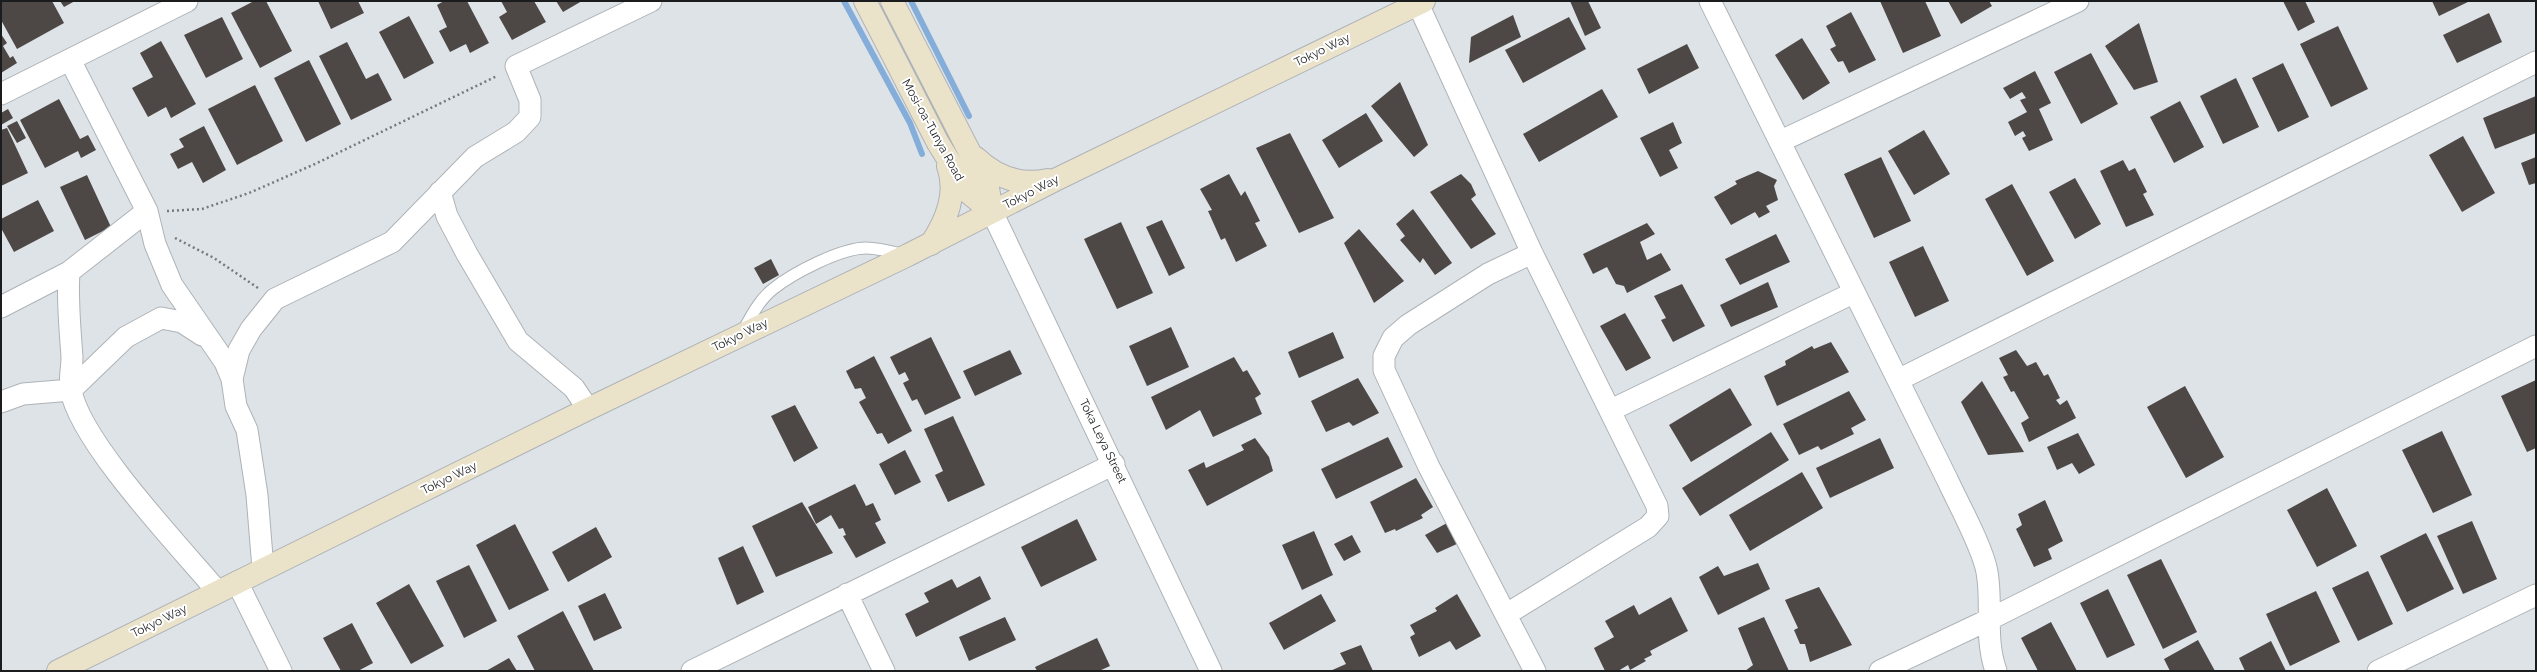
<svg xmlns="http://www.w3.org/2000/svg" width="2537" height="672" font-family="Raleway,sans-serif">
  <style>
    .lines { fill: none; stroke-linecap: round; stroke-linejoin: round }
    .stream { stroke: #84aed9; stroke-width: 6 }
    .building { fill: #4d4845 }
    .lane-casing { stroke: #aeb3b7; stroke-width: 13 }
    .street-casing { stroke: #aeb3b7; stroke-width: 23 }
    .secondary-casing { stroke: #aeb3b7; stroke-width: 24 }
    .path { stroke: #76797c; stroke-width: 2.5; stroke-dasharray: 2 3; stroke-linecap: butt }
    .lane { stroke: #fff; stroke-width: 11 }
    .street { stroke: #fff; stroke-width: 21 }
    .secondary { stroke: #ebe2ca; stroke-width: 22 }
    .labels { text-anchor: middle; stroke-width: 4; stroke-linejoin: round; paint-order: stroke }
    .street-label { font-size: 12px; fill: #1a1c1d; stroke: #fff }
  </style>
  <rect width="100%" height="100%" fill="#dee3e7"/>
  <g class="lines">
    <!-- stream -->
    <path class="stream" d="M844,1L910,123L922,154
      M911,1L969,116"/>
  </g>
  <!-- building -->
  <path class="building" d="M1,1H52L64,23L17,49L1,20Z
    M60,1H75L64,7Z
    M254,1H266L292,51L260,68L231,13Z
    M318,1H358L364,13L331,29Z
    M444,1H467L489,43L470,53L466,44L450,52L439,31L447,27L437,5Z
    M501,1H534L546,22L512,40L499,17L507,12Z
    M556,1H582L563,12Z
    M1570,1H1588L1601,28L1585,36Z
    M1880,1H1925L1941,36L1903,53Z
    M1948,1H1989L1992,6L1961,24Z
    M2283,1H2305L2315,22L2298,31Z
    M2432,1H2470L2439,16Z
    M1851,12L1876,60L1849,73L1843,61L1838,62L1830,49L1836,46L1826,26Z
    M2489,13L2502,42L2457,63L2443,35Z
    M1513,15L1521,37L1469,63L1471,37Z
    M409,16L434,63L404,79L379,32Z
    M222,17L243,59L206,78L184,35Z
    M1569,17L1586,49L1523,83L1505,50Z
    M2139,23L2158,82L2134,90L2105,46Z
    M2338,26L2368,89L2331,107L2300,44Z
    M1,34L7,43L3,46L10,58L13,56L17,63L1,73Z
    M1802,38L1830,83L1803,100L1775,55Z
    M161,41L196,104L171,118L166,107L148,117L132,88L153,77L140,53Z
    M347,42L366,79L378,73L392,100L351,120L319,56Z
    M1687,44L1699,68L1649,94L1637,69Z
    M2091,53L2118,104L2081,124L2054,72Z
    M309,60L341,124L306,142L274,78Z
    M2283,63L2309,117L2278,132L2252,78Z
    M2035,71L2051,103L2039,109L2053,140L2029,151L2022,138L2026,136L2023,131L2015,136L2008,122L2027,112L2020,100L2026,98L2022,92L2010,99L2003,88Z
    M2236,78L2259,127L2223,144L2200,96Z
    M1400,82L1428,145L1414,157L1371,106Z
    M255,85L283,141L237,165L208,109Z
    M1602,89L1618,117L1539,162L1523,134Z
    M2536,96V133L2495,149L2483,118Z
    M59,99L80,139L88,135L96,150L81,158L78,151L45,168L20,120Z
    M2180,101L2204,147L2174,163L2150,117Z
    M8,109L13,118L1,125V113Z
    M1366,113L1383,141L1339,168L1322,140Z
    M17,121L26,138L17,143L7,126Z
    M1673,122L1682,143L1669,150L1678,168L1660,177L1640,138Z
    M204,126L226,170L203,183L192,162L178,169L170,154L184,147L179,139Z
    M7,128L28,173L1,186V130Z
    M1924,130L1950,174L1914,195L1888,151Z
    M1290,133L1334,218L1299,233L1256,148Z
    M2463,136L2495,193L2462,212L2429,155Z
    M1881,157L1911,221L1874,238L1844,174Z
    M2536,157V183L2529,185L2521,163Z
    M2123,160L2129,171L2135,168L2147,192L2143,194L2154,215L2126,227L2100,171Z
    M1758,171L1777,180L1774,186L1778,200L1766,206L1770,212L1759,218L1755,212L1731,225L1714,197L1737,184L1735,181Z
    M1229,174L1241,196L1245,191L1260,221L1255,223L1267,246L1236,262L1225,238L1221,240L1208,211L1212,210L1200,189Z
    M1461,174L1471,184L1476,195L1471,199L1496,234L1471,249L1430,192Z
    M87,175L111,227L85,240L60,187Z
    M2075,178L2101,224L2075,239L2049,192Z
    M2012,184L2054,261L2027,276L1985,199Z
    M38,200L54,231L14,252L1,228V219Z
    M1413,209L1452,263L1435,275L1423,258L1420,263L1400,240L1405,236L1396,224Z
    M1162,220L1185,268L1169,276L1146,227Z
    M1121,222L1153,293L1117,309L1084,239Z
    M1647,223L1655,234L1640,242L1647,260L1661,253L1671,270L1627,293L1624,286L1616,284L1607,267L1593,274L1583,254Z
    M1359,229L1404,281L1374,303L1344,243Z
    M1776,234L1790,262L1740,285L1725,259Z
    M1923,246L1949,301L1915,317L1889,262Z
    M771,259L779,275L763,284L754,268Z
    M1768,282L1778,307L1731,327L1720,305Z
    M1682,284L1705,326L1673,342L1661,320L1666,318L1654,296Z
    M1625,313L1651,358L1626,371L1600,326Z
    M1171,327L1189,367L1147,386L1129,346Z
    M1333,332L1344,358L1299,378L1288,352Z
    M931,337L961,398L925,415L917,399L912,401L903,383L909,380L905,372L899,375L890,357Z
    M1831,342L1849,372L1777,406L1764,376L1786,365L1785,361L1812,346L1814,349Z
    M1010,350L1022,374L975,396L963,371Z
    M2016,350L2027,366L2036,362L2044,376L2048,374L2060,398L2056,400L2060,405L2067,400L2076,418L2029,442L2021,423L2029,418L2014,391L2011,392L2003,377L2008,375L1999,358Z
    M874,356L912,431L888,444L882,433L877,434L859,402L866,398L861,388L855,389L846,371Z
    M1234,357L1243,372L1247,370L1261,394L1255,398L1262,414L1213,437L1200,410L1166,430L1151,397Z
    M1358,378L1379,413L1353,426L1349,422L1326,432L1311,401Z
    M2536,380V448L2527,452L2501,396Z
    M1982,381L2024,452L1988,455L1961,402Z
    M2185,386L2224,457L2186,478L2147,407Z
    M1730,388L1752,425L1691,462L1669,425Z
    M1849,391L1866,420L1851,428L1854,434L1821,450L1818,446L1799,455L1783,424Z
    M795,405L818,448L794,462L771,416Z
    M953,416L985,485L948,502L935,475L943,471L924,429Z
    M2442,431L2472,495L2433,513L2402,450Z
    M1771,432L1789,460L1700,516L1682,488Z
    M2078,433L2095,465L2079,474L2072,463L2057,470L2047,447Z
    M1388,437L1403,467L1336,499L1321,469Z
    M1255,438L1269,457L1273,471L1207,506L1188,470L1204,462L1206,468L1244,450L1241,445Z
    M1880,438L1894,468L1830,498L1816,468Z
    M905,450L921,482L895,495L879,464Z
    M1802,472L1823,508L1750,551L1729,515Z
    M1416,478L1433,507L1421,515L1423,518L1396,531L1395,529L1385,533L1370,502Z
    M855,484L866,506L873,503L881,520L875,523L886,543L856,558L843,536L846,535L843,528L839,529L831,515L816,524L808,507Z
    M2327,488L2357,546L2317,567L2287,510Z
    M2045,500L2063,541L2048,549L2052,559L2034,567L2016,529L2022,525L2018,514Z
    M802,502L833,553L776,577L752,526Z
    M1077,519L1097,560L1041,587L1021,547Z
    M2472,521L2497,579L2463,594L2437,536Z
    M1447,523L1459,543L1437,553L1425,535Z
    M515,524L549,590L509,610L476,545Z
    M596,527L612,557L568,582L552,552Z
    M1314,531L1333,575L1302,590L1282,545Z
    M2426,533L2454,589L2407,612L2380,556Z
    M1352,535L1361,552L1344,561L1334,544Z
    M743,546L764,592L737,605L718,558Z
    M2161,559L2197,632L2163,649L2127,575Z
    M1758,563L1770,589L1718,615L1699,577L1718,566L1724,576Z
    M469,565L497,621L464,638L436,581Z
    M2368,571L2393,624L2358,641L2332,588Z
    M980,576L991,599L916,637L905,614L929,602L924,593L952,579L957,588Z
    M409,584L444,646L411,664L376,603Z
    M1819,587L1852,645L1810,662L1805,644H1800L1794,630L1798,628L1785,600Z
    M2108,589L2135,645L2107,658L2080,603Z
    M2316,591L2340,642L2290,666L2266,614Z
    M605,593L622,628L594,641L578,606Z
    M1321,594L1336,621L1284,650L1269,623Z
    M1457,594L1481,636L1456,650L1450,641L1419,657L1410,637L1415,634L1410,625L1437,611L1435,608Z
    M1671,597L1688,631L1650,651L1652,655L1644,659L1646,661L1630,670L1628,665L1618,671H1605L1594,648L1614,637L1605,621L1634,605L1639,615Z
    M563,611L594,671H535L517,636Z
    M1005,617L1016,640L969,661L959,637Z
    M1764,617L1789,671H1745L1753,665L1738,628Z
    M2051,622L2077,671H2038L2021,638Z
    M352,623L373,663L358,671H341L323,638Z
    M1097,638L1110,666L1099,671H1037L1035,667Z
    M2198,640L2215,671H2170L2164,659Z
    M2271,641L2286,671H2245L2239,658Z
    M1361,645L1373,671H1330L1346,664L1340,653Z
    M509,658L517,671H486Z"/>
  <g class="lines">
    <!-- lane casing -->
    <g class="lane-casing">
      <path id="lane" d="M743,331C751,316 760,299 773,289C793,273 841,248 866,248C879,248 893,252 905,255"/>
    </g>
    <!-- street casing -->
    <g class="street-casing">
      <path id="street" d="M1710,1L1947,479C1958,503 1983,548 1987,572C1993,606 1984,636 1996,671
        M1418,4L1532,253L1657,506L1658,516L1648,527L1507,614
        M70,60L147,211L155,244L172,285L225,362L232,379L236,406L247,430L257,495L263,569
        M1,94L187,1
        M1781,141L2078,1
        M440,192L447,216L467,254L518,341L574,388L588,409
        M992,212L1211,671
        M1532,253L1488,274L1408,325L1393,338L1384,356V370L1429,467L1535,671
        M69,272C67,301 70,328 72,357C72,368 69,379 71,390C79,441 182,549 218,592
        M1,307L69,272L147,211
        M232,379L239,350L251,329L275,299L392,242L475,157L516,132L530,117V100L516,66L651,1
        M1898,380L2536,62
        M1,402L23,394L71,390L126,337L161,318L182,322L202,335
        M1611,410L1853,293
        M237,582L281,671
        M847,594L884,671
        M692,671L1114,464
        M1880,671L1988,620L2536,346
        M2378,671L2536,595"/>
    </g>
    <!-- secondary casing -->
    <g class="secondary-casing">
      <path id="secondary" d="M865,1L938,143L969,193L992,212
        M892,1L988,188L992,212
        M976,158C996,177 1020,186 1048,180
        M931,244C946,221 958,194 948,166
        M58,671L588,409L908,255L1057,179L1424,1"/>
    </g>
    <!-- path -->
    <path class="path" d="M167,211L202,209L249,193L315,164L497,76
      M175,238L214,258L258,288"/>
    <!-- lane -->
    <use href="#lane" class="lane"/>
    <!-- street -->
    <use href="#street" class="street"/>
    <!-- secondary -->
    <use href="#secondary" class="secondary"/>
  </g>
  <g class="labels">
    <!-- street labels -->
    <g class="street-label">
      <text transform="translate(1322 50) rotate(-26)" y="4">Tokyo Way</text>
      <text transform="translate(933 130) rotate(61)" y="4">Mosi-oa-Tunya Road</text>
      <text transform="translate(1031 192) rotate(-27)" y="4">Tokyo Way</text>
      <text transform="translate(740 335) rotate(-26)" y="4">Tokyo Way</text>
      <text transform="translate(1103 441) rotate(64)" y="4">Toka Leya Street</text>
      <text transform="translate(449 478) rotate(-26)" y="4">Tokyo Way</text>
      <text transform="translate(159 621) rotate(-26)" y="4">Tokyo Way</text>
    </g>
  </g>
  <!-- border -->
  <rect width="2537" height="672" fill="none" stroke="#1a1c1d" stroke-width="4"/>
</svg>
